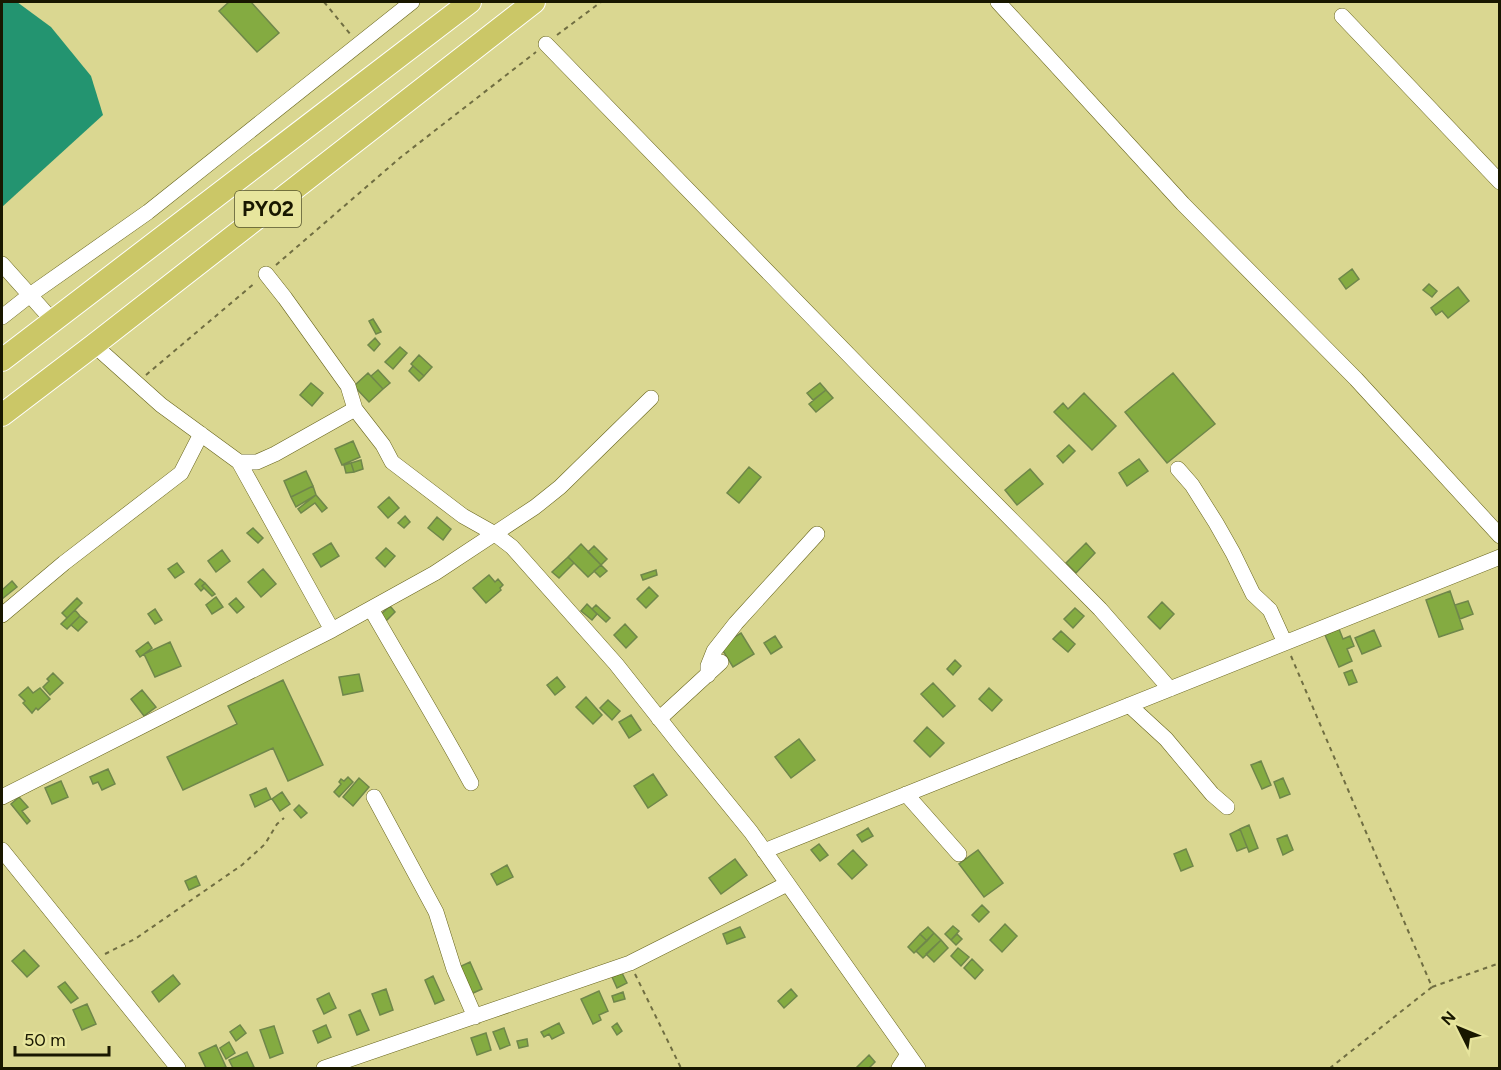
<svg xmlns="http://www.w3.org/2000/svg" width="1501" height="1070" font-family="Figtree,sans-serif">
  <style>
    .water { fill: #239470 }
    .building { fill: #84ab41; stroke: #6f874a; stroke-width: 1.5 }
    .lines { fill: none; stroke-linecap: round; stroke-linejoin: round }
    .minor-casing { stroke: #67641c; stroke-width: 16 }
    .highway-casing { stroke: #fff; stroke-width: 24 }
    .path { stroke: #706e42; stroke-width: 2; stroke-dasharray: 4.5 4.5; stroke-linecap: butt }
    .minor { stroke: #fff; stroke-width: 15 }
    .highway { stroke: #cbc767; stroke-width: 22 }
    .labels { text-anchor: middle; stroke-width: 4.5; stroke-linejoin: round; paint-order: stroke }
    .shield { fill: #e7e59d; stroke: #56552f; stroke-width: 1.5 }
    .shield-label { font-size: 21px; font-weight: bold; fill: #181700 }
  </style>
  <rect width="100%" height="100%" fill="#dad791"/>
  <!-- water -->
  <path class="water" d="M2,2H17L51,27L91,76L103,115L2,207Z"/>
  <!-- building -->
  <path class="building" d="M229,2H251L279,33L257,52L219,11Z
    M1352,269L1359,279L1346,289L1339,279Z
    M1429,284L1437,291L1432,297L1423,290Z
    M1458,287L1469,301L1448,318L1442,311L1436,315L1431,308Z
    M373,319L381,332L376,334L369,321Z
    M375,338L380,344L374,351L368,345Z
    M400,347L407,353L393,369L385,362Z
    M419,355L432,367L424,376L411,364Z
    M413,366L424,376L419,381L409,371Z
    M378,370L390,383L383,389L371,376Z
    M368,373L383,389L369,402L354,386Z
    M1173,373L1215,424L1167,463L1125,412Z
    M311,383L323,393L312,406L300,395Z
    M820,383L826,390L813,400L807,393Z
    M826,390L833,398L816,412L809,404Z
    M1084,393L1116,426L1092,450L1054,412L1063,403L1068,409Z
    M353,441L360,457L342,465L335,449Z
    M1069,445L1075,451L1063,463L1057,456Z
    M1139,459L1148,471L1127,486L1119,473Z
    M361,460L363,469L354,472L351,463Z
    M351,463L354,472L346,473L344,465Z
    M749,467L761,477L739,503L727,493Z
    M1030,469L1043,484L1017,505L1005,490Z
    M306,471L313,486L291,497L284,481Z
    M313,486L316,495L296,507L291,497Z
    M316,495L327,508L322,512L315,503L301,513L298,509Z
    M389,497L399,508L388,518L378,507Z
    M405,516L410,522L404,528L398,523Z
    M437,517L451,529L443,540L428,528Z
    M253,528L263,538L258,543L247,533Z
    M331,543L339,556L321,567L313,554Z
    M1086,543L1095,553L1076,573L1066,563Z
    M581,544L601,565L588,577L568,557Z
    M594,546L607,559L601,565L588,552Z
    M386,548L395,556L385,567L376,558Z
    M222,550L230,561L216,572L208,561Z
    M568,557L574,563L559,578L552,572Z
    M177,563L184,572L175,578L168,569Z
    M601,565L607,571L600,577L594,571Z
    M263,569L276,584L261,597L248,582Z
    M656,570L657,575L643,580L641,575Z
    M489,575L495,582L498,579L503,585L500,588L501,590L486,603L473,588Z
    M200,579L205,583L202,586L204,588L201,591L195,584Z
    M12,581L17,587L2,599V590Z
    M205,583L215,594L212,596L202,586Z
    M649,587L658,596L646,608L637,599Z
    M1450,591L1463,629L1439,637L1426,600Z
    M216,597L223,607L212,614L206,605Z
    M77,598L82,603L67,618L62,613Z
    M236,598L244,607L237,613L229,604Z
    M1468,601L1473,614L1460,619L1455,605Z
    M1162,602L1174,614L1160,629L1148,617Z
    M587,604L597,614L592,620L581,611Z
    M596,605L610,618L606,622L592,609Z
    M390,606L395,612L385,622L379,616Z
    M1075,608L1084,616L1073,628L1064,619Z
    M155,609L162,620L155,624L148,614Z
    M75,610L80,616L67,629L61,624Z
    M80,616L87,622L78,631L71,625Z
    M625,624L637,637L626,648L614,635Z
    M1339,629L1343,639L1350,636L1354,646L1347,649L1352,661L1339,667L1325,635Z
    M1374,630L1381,646L1362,654L1355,638Z
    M1061,631L1075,644L1068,652L1053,639Z
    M741,633L754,654L733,667L720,646Z
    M775,636L782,647L771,654L764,643Z
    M148,642L152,648L140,657L136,651Z
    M170,642L181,666L155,677L144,654Z
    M955,660L961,666L953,675L947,669Z
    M1352,670L1357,682L1349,685L1344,673Z
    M53,673L63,683L50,695L43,687L49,681L47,679Z
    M359,674L363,691L343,695L339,677Z
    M557,677L565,687L555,695L547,685Z
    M283,680L323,765L288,781L273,748L183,790L167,757L237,724L228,706Z
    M933,683L955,706L943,717L921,694Z
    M28,687L33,693L40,688L50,699L38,710L36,708L32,713L23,703L25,701L19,695Z
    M989,688L1002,700L992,711L979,699Z
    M142,690L156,707L144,716L131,699Z
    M586,697L602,715L593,724L576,707Z
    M608,700L620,711L612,720L600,708Z
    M631,715L641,730L629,738L619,722Z
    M927,727L944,743L930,757L914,741Z
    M799,739L815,760L791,778L775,757Z
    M1261,761L1271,785L1262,789L1251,765Z
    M108,769L115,784L102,790L98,782L93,784L90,777Z
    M653,774L667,795L648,808L634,786Z
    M348,777L353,782L339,797L334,792L341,784L339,782L341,779L344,781Z
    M359,778L369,787L353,806L343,797Z
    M1283,778L1290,794L1280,798L1274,782Z
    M61,781L68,797L52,804L45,788Z
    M266,788L271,799L255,807L250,795Z
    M282,792L290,804L280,811L272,799Z
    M19,797L28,807L22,811L30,821L27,824L11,804Z
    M299,805L307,813L301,818L294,810Z
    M1249,825L1258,848L1249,852L1240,829Z
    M868,828L873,836L862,842L857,835Z
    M1240,829L1247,847L1237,851L1230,834Z
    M1287,835L1293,850L1283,855L1277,839Z
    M819,844L828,855L820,861L811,850Z
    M1186,849L1193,866L1181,871L1174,854Z
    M853,850L867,865L852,879L838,864Z
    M978,850L1003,883L984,897L959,864Z
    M735,859L747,875L721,894L709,878Z
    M507,865L513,877L497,885L491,874Z
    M196,876L200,885L189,890L185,881Z
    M982,905L989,912L979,922L972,915Z
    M1005,924L1017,936L1002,952L990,940Z
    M953,926L959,931L951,940L945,934Z
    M740,927L745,937L727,944L723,934Z
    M928,927L934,933L927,941L920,934Z
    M934,933L941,940L923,958L916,951Z
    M920,934L927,941L914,953L908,947Z
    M957,934L962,939L956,945L951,940Z
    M941,940L948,948L934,962L926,954Z
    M958,948L969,957L961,966L951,956Z
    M24,950L39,966L27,977L12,961Z
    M972,959L983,970L975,979L964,968Z
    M470,962L482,989L471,994L459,967Z
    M622,973L627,983L617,988L612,977Z
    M173,975L180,984L159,1002L152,992Z
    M433,976L444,1000L435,1004L425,980Z
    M65,982L78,998L71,1003L58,987Z
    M386,989L393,1010L380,1015L372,994Z
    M791,989L797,996L784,1008L778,1001Z
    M599,991L608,1011L599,1015L601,1020L593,1024L581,999Z
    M623,992L625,999L614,1002L612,996Z
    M329,993L336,1008L324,1014L317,999Z
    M87,1004L96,1024L82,1030L73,1010Z
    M360,1010L369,1030L357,1035L349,1015Z
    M559,1023L564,1033L552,1039L549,1034L544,1037L541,1032Z
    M617,1023L622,1031L617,1035L612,1027Z
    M240,1025L246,1033L236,1041L230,1032Z
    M326,1025L331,1037L318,1043L313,1031Z
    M274,1026L283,1053L270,1058L260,1030Z
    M504,1028L510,1045L500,1049L493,1032Z
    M486,1033L491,1050L477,1055L471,1038Z
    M527,1039L528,1046L519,1048L517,1041Z
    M229,1042L235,1053L226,1059L220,1048Z
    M216,1045L226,1067L222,1068H206L199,1053Z
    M247,1052L254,1067L250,1068H233L229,1060Z
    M869,1055L875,1062L869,1068H856Z"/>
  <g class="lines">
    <!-- minor casing -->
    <g class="minor-casing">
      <path id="minor" d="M998,2L1183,204L1356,379L1500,536
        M1342,16L1500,182
        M546,44L876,383L1100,609L1170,689
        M2,264L53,321
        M266,274L285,298L348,386L355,409L383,445L392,462L463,516L495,534L512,547L616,664L681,746L751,832L918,1068
        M2,317L30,295L148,212L412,2
        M94,345L161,405L239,462L332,630
        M239,462H257L275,454L355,409
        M1178,469L1192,485L1216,523L1233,553L1253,594L1270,610L1285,643
        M371,609C404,667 439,724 471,783
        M2,615L64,563L181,473L201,434
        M708,675V666L714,651L736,623L817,534
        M1129,705L1166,739L1212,794L1227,807
        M659,719L721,662
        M906,794L959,854
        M2,797L332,630L435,573L535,507L560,487L651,398
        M374,797L436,912L454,969L475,1017
        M2,850L178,1068
        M764,851L1500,557
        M324,1068L630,963L787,884
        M899,1068L907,1056"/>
    </g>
    <!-- highway casing -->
    <g class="highway-casing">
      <path id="highway" d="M2,360L470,2
        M2,415L94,345L534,2"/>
    </g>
    <!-- path -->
    <path class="path" d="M324,2L351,35
      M557,35L601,2
      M276,265L401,157L536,52
      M146,375L256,282
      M1291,656L1432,987L1330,1068
      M105,954L135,939L242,865L265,844L277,824L284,818
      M635,974L681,1068
      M1432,987L1500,963"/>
    <!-- minor -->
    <use href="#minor" class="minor"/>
    <!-- highway -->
    <use href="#highway" class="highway"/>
  </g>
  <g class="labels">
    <!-- shield labels -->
    <rect class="shield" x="235" y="191" width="66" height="36" rx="4.5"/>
    <g class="shield-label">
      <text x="268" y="216">PY02</text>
    </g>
  </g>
  <!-- border -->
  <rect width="1501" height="1070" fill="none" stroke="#181700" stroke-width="6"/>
  <!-- north arrow -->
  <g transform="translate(1459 1028) rotate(313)" stroke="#e7e59d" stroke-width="4.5" paint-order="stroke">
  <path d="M0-4.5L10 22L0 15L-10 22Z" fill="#181700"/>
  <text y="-9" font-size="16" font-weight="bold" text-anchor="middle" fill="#181700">N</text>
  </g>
  <!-- scale -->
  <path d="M15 1046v9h94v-9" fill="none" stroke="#181700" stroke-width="3"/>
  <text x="24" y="1046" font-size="18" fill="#181700" stroke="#e7e59d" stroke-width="4.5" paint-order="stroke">50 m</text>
</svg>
